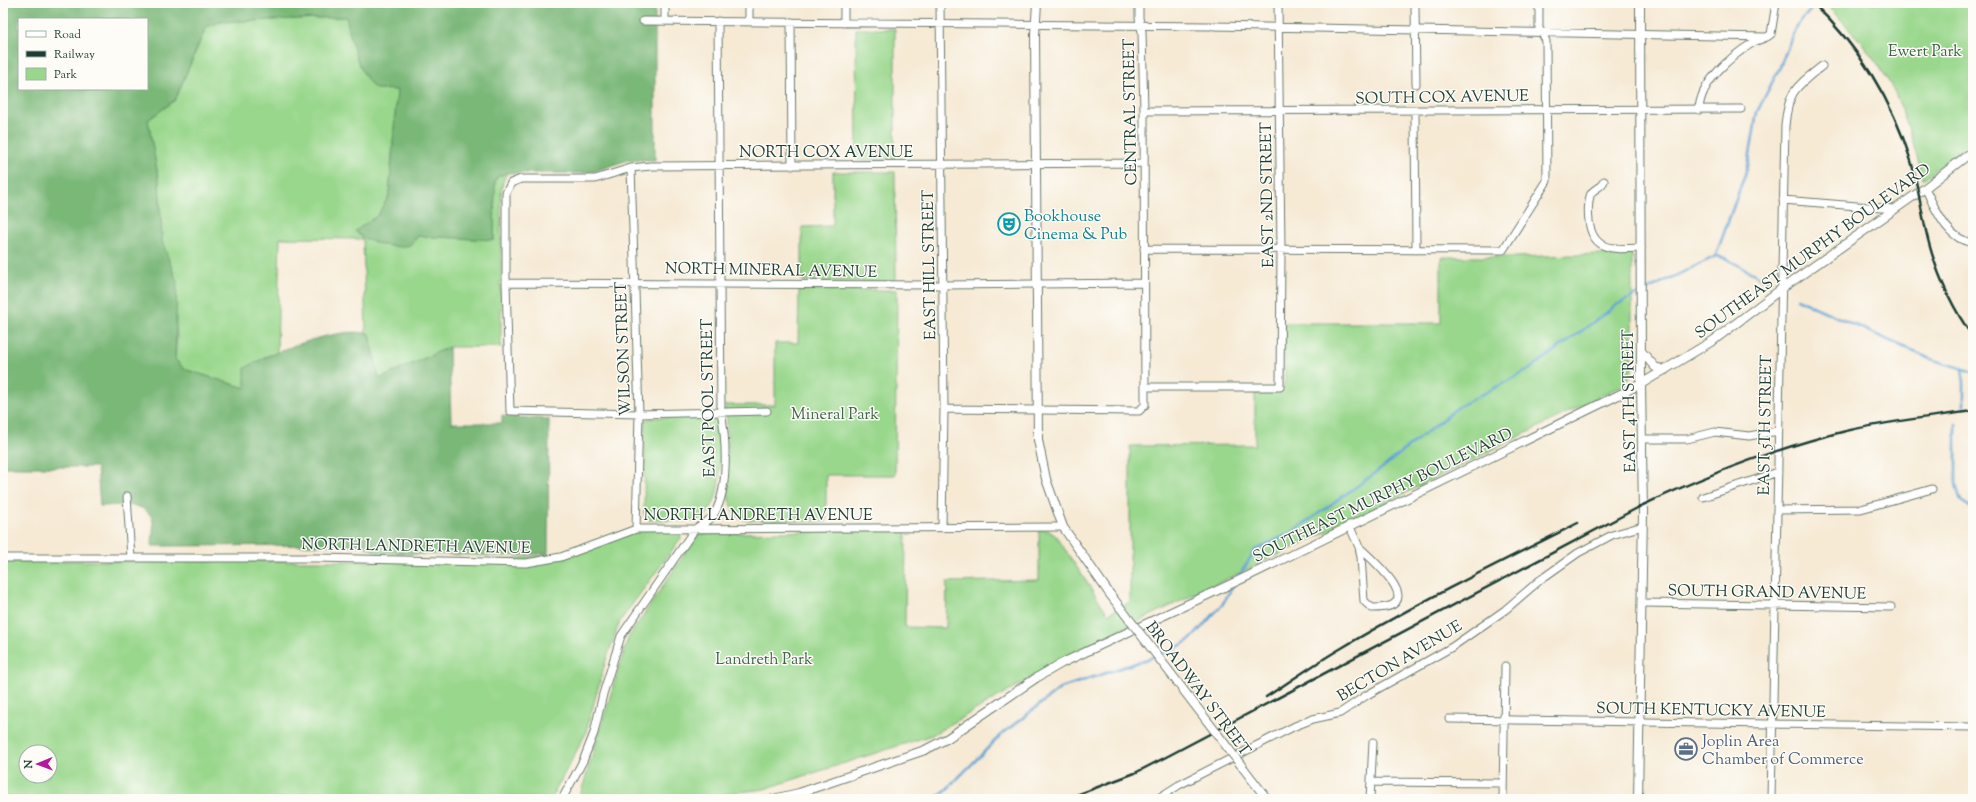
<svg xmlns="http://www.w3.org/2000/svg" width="1976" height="802" font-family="'Sorts Mill Goudy',serif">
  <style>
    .green { fill: #99d78c; stroke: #5c8a60; fill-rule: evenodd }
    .forest { fill: #7ab878; stroke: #4c7a56; fill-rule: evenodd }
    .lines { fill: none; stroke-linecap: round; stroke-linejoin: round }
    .stream { stroke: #5da1d2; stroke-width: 2.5 }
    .minor-casing { stroke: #6a7a6c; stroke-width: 9 }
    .tertiary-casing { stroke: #6a7a6c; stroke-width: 10 }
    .minor { stroke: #fff; stroke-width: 7 }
    .tertiary { stroke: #fff; stroke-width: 8 }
    .rail { stroke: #1f3d34; stroke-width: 2.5 }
    .tertiary-bridge-casing { stroke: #6a7a6c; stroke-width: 10; stroke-linecap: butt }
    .tertiary-bridge { stroke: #fff; stroke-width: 8 }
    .labels { text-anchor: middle; stroke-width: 3; stroke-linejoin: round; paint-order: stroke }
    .park-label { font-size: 16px; fill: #3e644a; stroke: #fdfcf7 }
    .street-label { font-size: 16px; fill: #1f3d34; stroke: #fdfcf7 }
    .culture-label { font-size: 16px; fill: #0d838f; stroke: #fdfcf7; text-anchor: start }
    .service-label { font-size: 16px; fill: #4e5e75; stroke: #fdfcf7; text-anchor: start }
  </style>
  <rect width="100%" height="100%" fill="#fdfcf7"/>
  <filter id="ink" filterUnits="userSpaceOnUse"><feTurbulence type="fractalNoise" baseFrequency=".025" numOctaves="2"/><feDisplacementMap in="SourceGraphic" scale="8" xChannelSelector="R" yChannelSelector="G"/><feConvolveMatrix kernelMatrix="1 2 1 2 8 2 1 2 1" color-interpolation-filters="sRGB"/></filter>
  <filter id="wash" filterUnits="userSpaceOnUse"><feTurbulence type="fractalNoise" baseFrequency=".012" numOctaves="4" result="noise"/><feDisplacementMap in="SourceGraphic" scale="16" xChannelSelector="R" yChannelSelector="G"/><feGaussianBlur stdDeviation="0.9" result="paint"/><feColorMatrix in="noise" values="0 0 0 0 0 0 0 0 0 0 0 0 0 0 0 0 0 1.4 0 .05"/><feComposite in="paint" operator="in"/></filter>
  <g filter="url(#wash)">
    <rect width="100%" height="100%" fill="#f6ead5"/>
    <!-- green -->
    <path class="green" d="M1824,3H1973V141L1923,179C1914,147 1906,113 1890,84C1873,53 1849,27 1824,3Z
      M347,17C352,43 356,69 375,88L397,90L389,196L378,215L356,231L410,245L418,236L494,240L495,181L497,177L507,173L503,182L501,195V347H449L379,379L370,334L366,332L363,239L280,238L277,353L264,357L245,388L184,369L175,359L177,336L168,260L162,242L159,182L148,120L175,100L206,27L220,22Z
      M856,29H895V159L857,160Z
      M833,172H895L896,282L802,281V227L833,226Z
      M1632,253V369L1629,379L1623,385L1339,526L1086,646L932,735L764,789L683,799H579L628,638L698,534L906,529L905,627L946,628L947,582L1039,580V530H1048L1056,536L1108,614L1130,602V446L1255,445V393C1267,392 1281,395 1285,382V323H1441V257H1517Z
      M799,290H897L895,475H826V522L745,520L735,514L728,496L727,420L725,405H775V343H798Z
      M711,416L718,422C720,449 727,512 695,521L648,520L644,514L645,420L651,418Z
      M649,525L679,529L681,538L620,621L605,663L585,735L551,799H3V561H494L563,553L616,534ZM26,752H50V776H26Z"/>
    <!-- forest -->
    <path class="forest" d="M3,3H655V160H628L595,171L583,173H507L497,177L495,181L494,240L418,236L410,245L400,247L382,245L363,238L355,231L378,215L389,196L397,90L375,89C356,69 352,43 346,17L220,22L206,27L175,100L148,120L159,182L162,241L177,282L175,359L184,369L245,388V368C273,352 339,325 370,334L379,379L449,347L451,423H502V415L511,417L549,419L548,553L505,556L378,553L362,545L152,546C152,538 155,525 152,518C144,500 116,506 100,506L97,467H3ZM19,19H147V89H19Z"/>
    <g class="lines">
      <!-- stream -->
      <path class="stream" d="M1716,255L1748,166L1757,112L1780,67L1796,26L1817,3
        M1797,299L1928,358L1973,372
        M1962,370L1964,382V406
        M1956,424V485L1961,501L1973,509
        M1238,578L1255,550L1291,533L1381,469L1458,407L1527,371L1618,304L1716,256L1725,258L1767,281
        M934,799L946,790L1002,734L1061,688L1171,651L1191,639L1222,605L1233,586"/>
    </g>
  </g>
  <g filter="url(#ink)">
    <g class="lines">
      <!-- minor casing -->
      <g class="minor-casing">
        <path id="minor" d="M665,3V21
          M749,3V22
          M940,3L944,409L942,527
          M1415,5L1416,84
          M643,21L1210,26
          M791,22L792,166
          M844,23V3
          M1214,26L1766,37
          M1699,110C1700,82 1731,56 1754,42C1759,39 1766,39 1771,34L1776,3
          M1144,111L1741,109
          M1415,112L1416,250
          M631,168L639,414L636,529
          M1604,181C1601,189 1592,188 1590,196C1588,204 1588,213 1589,221C1593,253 1616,249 1641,248
          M1925,188C1936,209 1946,239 1973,243
          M1783,200L1894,209
          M1144,249L1503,250L1547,181L1546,41L1539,28V3
          M506,283L942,285L1144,283
          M1145,387H1280L1281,250L1278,3
          M944,409L1139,411L1145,405L1144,111L1142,32L1139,18V3
          M767,411L639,414L510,411L506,283V193L511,183L521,179H595L631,168L651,166L1144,163
          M1642,439H1687L1715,432L1749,436L1778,431
          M127,496L131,558
          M1703,497L1778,472
          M1777,510L1861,509L1932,489
          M1349,525L1359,547L1361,557L1364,601L1372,608C1430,609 1375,562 1359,547
          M3,558H318L526,563L561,557L636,529L1063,527
          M1643,603L1891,607
          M1449,719L1973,727
          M1372,782L1503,783
          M562,799L583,761L594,733L603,694L621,636L695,529C700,525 708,522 712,517C730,493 726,439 721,411L718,21
          M1157,799L1179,785L1295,726L1313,719L1340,713L1367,695L1452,647L1505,610L1540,580L1578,553L1612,535L1643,526
          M1370,799L1373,742
          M1503,799L1505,666
          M1771,799L1785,126C1788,91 1796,87 1822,66"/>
      </g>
      <!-- tertiary casing -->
      <g class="tertiary-casing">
        <path id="tertiary" d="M1037,3L1035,35L1038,440L1046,479L1063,527L1109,593
          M1641,351L1655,367L1665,370
          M773,799L799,793L925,750L948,738L1036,678L1062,663L1246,577L1641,384L1714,340L1780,290L1925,188L1973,151
          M1638,799L1643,513L1641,384L1640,3"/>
      </g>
      <!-- minor -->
      <use href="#minor" class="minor"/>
      <!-- tertiary -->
      <use href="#tertiary" class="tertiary"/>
      <!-- rail -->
      <path class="rail" d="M1813,3C1859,47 1892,100 1911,161C1919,189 1922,219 1930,247C1939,279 1953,309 1973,337
        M1266,697C1291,681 1314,664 1340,649C1417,603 1498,563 1578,523
        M1066,799L1135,773L1168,756L1643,505C1709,474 1776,448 1846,431C1888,421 1931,417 1973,411"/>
      <!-- tertiary-bridge casing -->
      <g class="tertiary-bridge-casing">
        <path id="tertiary-bridge" d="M1109,593L1267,799"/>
      </g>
      <!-- tertiary-bridge -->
      <use href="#tertiary-bridge" class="tertiary-bridge"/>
    </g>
  </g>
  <!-- icons -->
  <defs>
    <g id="theatre-ring" transform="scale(1.15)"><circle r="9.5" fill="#fdfcf7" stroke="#0f9aa8" stroke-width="1.5"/><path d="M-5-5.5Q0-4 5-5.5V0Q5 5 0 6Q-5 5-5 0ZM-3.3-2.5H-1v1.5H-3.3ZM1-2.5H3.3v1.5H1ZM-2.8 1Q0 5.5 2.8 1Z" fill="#0f9aa8"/></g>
    <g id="office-ring" transform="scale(1.15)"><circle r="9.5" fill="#fdfcf7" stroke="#5c6f8a" stroke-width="1.5"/><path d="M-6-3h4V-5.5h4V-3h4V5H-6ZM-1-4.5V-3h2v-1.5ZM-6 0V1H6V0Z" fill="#5c6f8a"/></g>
  </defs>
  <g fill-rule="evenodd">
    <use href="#theatre-ring" x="1009" y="224"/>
    <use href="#office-ring" x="1686" y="749"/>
  </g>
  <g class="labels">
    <!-- park labels -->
    <g class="park-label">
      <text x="1925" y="56">Ewert Park</text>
      <text x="835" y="419">Mineral Park</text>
      <text x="764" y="664">Landreth Park</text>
    </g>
    <!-- street labels -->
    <g class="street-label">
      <text transform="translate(1442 96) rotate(-1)" y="6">SOUTH COX AVENUE</text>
      <text transform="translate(1129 112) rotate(-91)" y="6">CENTRAL STREET</text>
      <text x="826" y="157">NORTH COX AVENUE</text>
      <text transform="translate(1266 195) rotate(-91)" y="6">EAST 2ND STREET</text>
      <text transform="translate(1812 250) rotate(-36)" y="6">SOUTHEAST MURPHY BOULEVARD</text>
      <text transform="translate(928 265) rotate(-91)" y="6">EAST HILL STREET</text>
      <text transform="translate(771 269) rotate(1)" y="6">NORTH MINERAL AVENUE</text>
      <text transform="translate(622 349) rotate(-92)" y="6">WILSON STREET</text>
      <text transform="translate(707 398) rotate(-91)" y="6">EAST POOL STREET</text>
      <text transform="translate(1628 401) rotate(-91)" y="6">EAST 4TH STREET</text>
      <text transform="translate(1764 425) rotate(-89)" y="6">EAST 5TH STREET</text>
      <text transform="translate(1382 494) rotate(-26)" y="6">SOUTHEAST MURPHY BOULEVARD</text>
      <text x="758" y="520">NORTH LANDRETH AVENUE</text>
      <text transform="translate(416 545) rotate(1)" y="6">NORTH LANDRETH AVENUE</text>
      <text transform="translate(1767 591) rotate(1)" y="6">SOUTH GRAND AVENUE</text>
      <text transform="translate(1399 660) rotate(-31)" y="6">BECTON AVENUE</text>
      <text transform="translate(1199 688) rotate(53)" y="6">BROADWAY STREET</text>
      <text transform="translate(1711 709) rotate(1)" y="6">SOUTH KENTUCKY AVENUE</text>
    </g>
    <!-- culture labels -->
    <g class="culture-label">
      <text x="1024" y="221">Bookhouse<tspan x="1024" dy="18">Cinema &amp; Pub</tspan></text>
    </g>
    <!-- service labels -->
    <g class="service-label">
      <text x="1702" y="746">Joplin Area<tspan x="1702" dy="18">Chamber of Commerce</tspan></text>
    </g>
  </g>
  <!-- margin -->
  <rect width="1976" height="802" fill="none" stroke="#fdfcf7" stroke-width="16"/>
  <!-- legend -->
  <rect x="18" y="18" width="130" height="72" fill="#fdfcf7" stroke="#a4b0a9"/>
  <rect x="26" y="31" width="20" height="6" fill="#ffffff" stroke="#a4b0a9"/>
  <text x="54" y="38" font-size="12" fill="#1f3d34">Road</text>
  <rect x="26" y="51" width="20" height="6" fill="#1f3d34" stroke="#a4b0a9"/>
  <text x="54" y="58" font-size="12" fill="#1f3d34">Railway</text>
  <rect x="26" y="68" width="20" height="12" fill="#99d78c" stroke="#a4b0a9"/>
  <text x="54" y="78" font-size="12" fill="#1f3d34">Park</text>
  <!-- north arrow -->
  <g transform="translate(38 764) rotate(269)"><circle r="19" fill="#fdfcf7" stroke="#a4b0a9"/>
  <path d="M0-3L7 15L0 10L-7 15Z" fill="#b5179e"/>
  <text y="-6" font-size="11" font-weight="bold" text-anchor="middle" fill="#1f3d34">N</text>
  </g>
</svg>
